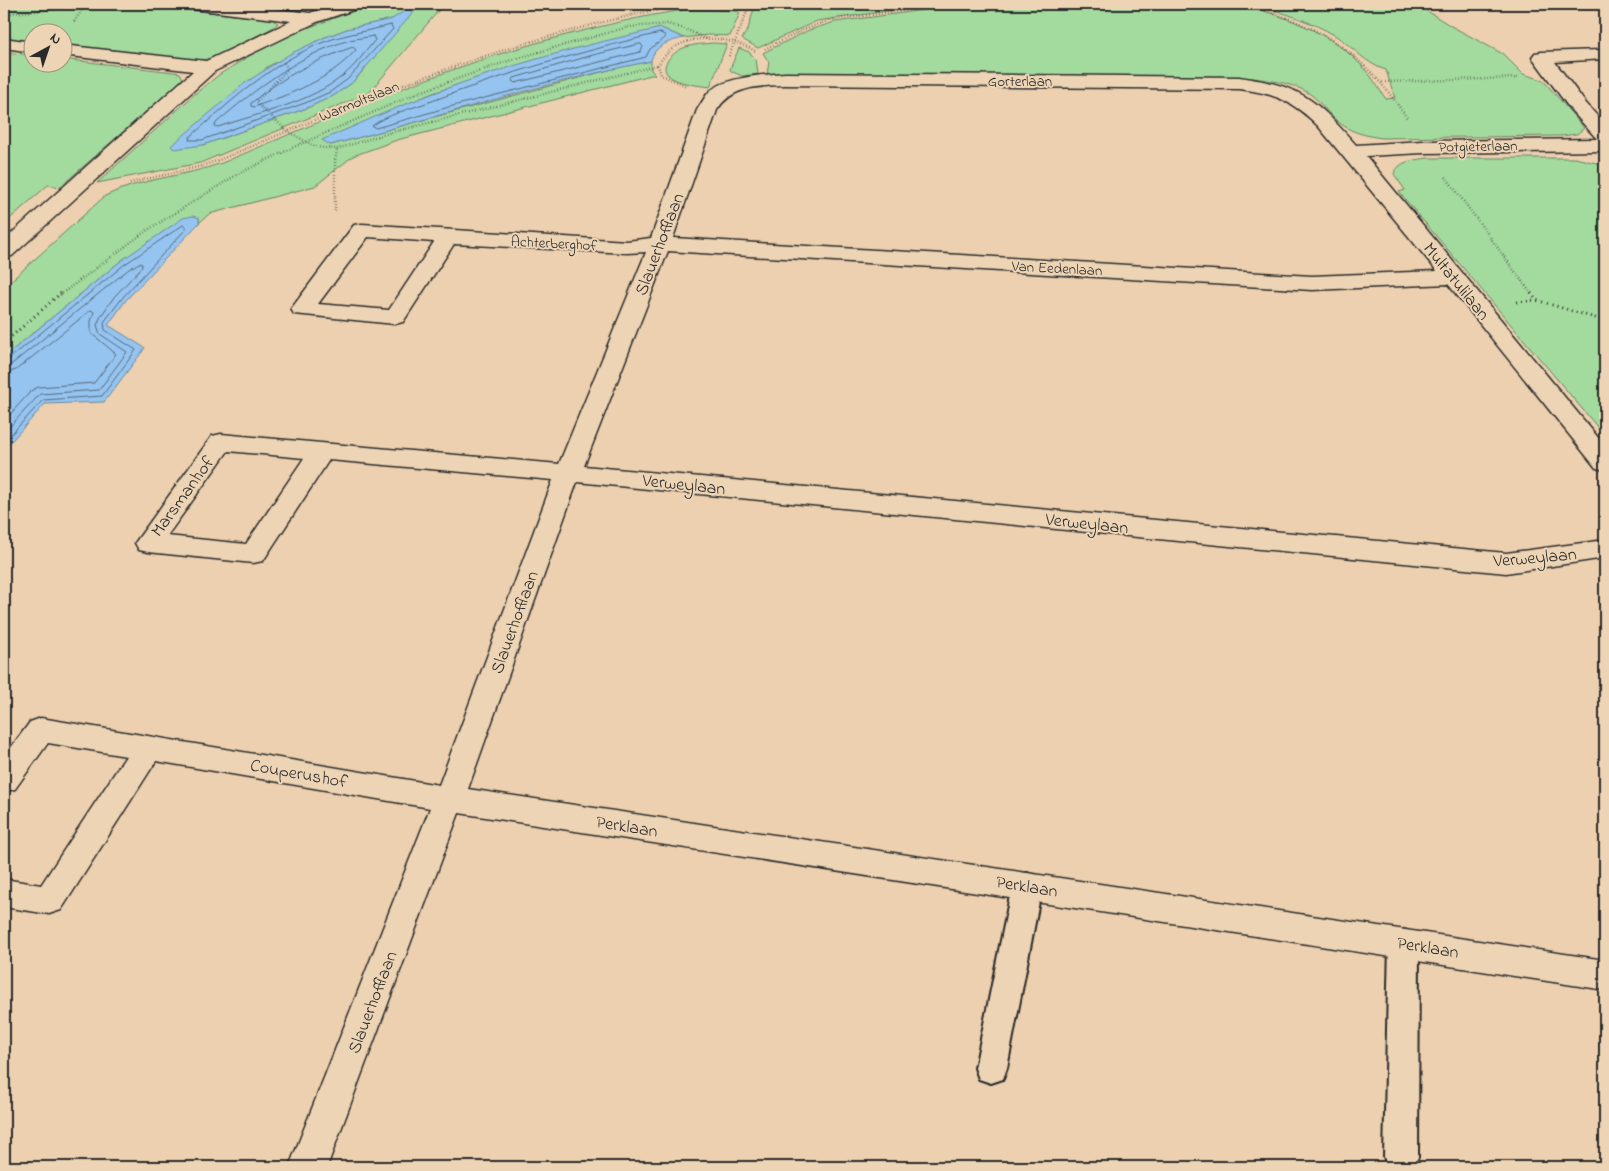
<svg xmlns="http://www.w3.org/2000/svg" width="1609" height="1171" font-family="'Indie Flower',sans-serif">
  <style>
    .green { fill: #a3da9e; stroke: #678264; fill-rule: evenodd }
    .water { fill: #95c4f0; stroke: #6b87a1 }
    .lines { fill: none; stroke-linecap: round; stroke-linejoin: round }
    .shore { stroke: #55687a; stroke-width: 1 }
    .service-casing { stroke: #2b2b2b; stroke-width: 4 }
    .minor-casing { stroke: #2b2b2b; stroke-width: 3 }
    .path-far1 { stroke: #2b2b2b; stroke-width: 2.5; stroke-dasharray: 0.5 2.5; stroke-linecap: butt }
    .path { stroke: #2b2b2b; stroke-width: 3; stroke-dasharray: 1 4; stroke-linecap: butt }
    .service { fill: #edd4b5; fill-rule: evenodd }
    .minor { fill: #edd4b5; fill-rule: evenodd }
    .labels { text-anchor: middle; stroke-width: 4; stroke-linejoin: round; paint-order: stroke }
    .far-street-label { font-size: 15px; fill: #2b2b2b; stroke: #edd4b5 }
    .street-label { font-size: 18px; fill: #2b2b2b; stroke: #edd4b5 }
  </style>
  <rect width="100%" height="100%" fill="#ecd0af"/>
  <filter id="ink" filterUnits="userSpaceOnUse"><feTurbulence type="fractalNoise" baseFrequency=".02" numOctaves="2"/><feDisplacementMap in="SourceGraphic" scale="10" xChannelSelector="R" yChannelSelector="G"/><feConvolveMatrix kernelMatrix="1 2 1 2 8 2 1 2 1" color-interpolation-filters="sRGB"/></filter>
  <g filter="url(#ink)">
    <!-- green -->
    <path class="green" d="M4,4H133L271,19L278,23L274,27L219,56L199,61L63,45L62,32H32V42L4,38Z
      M252,4H334L308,10Z
      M373,4L382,11L393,8L388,4H444L369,93L200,163L97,183L196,93L220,74L249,56L296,32ZM409,7L363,71L352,83L333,96L307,108L203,145L267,67L323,38L347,29L392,19L400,16Z
      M760,4H937L817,21L758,48L742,39L748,29L755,5Z
      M969,4H1235C1280,13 1332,32 1364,68C1372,77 1379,89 1386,99L1395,98L1386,70C1367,65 1353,47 1336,36C1311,21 1281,12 1254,4H1416L1451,26L1503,54L1523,74L1543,80L1584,128L1577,134L1562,136L1382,138C1347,133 1339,125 1317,100C1302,84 1274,81 1254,78L767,74L769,62L763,53L809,30L835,22Z
      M694,9L737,11L740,13L730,36L707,35L684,38L661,28L475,79L433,93L323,140L331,145L620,67L651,61V70L655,74L397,140L353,156L315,186L209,214L199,223V218L122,260L4,357V287L105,196C141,178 184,177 222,163C340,113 457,61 582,31C619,22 656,13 694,9Z
      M713,43L727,44L710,87C698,85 677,84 668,75C658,64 676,50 686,47C695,44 704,44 713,43Z
      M739,48L749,52L756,59L758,74L742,76L731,71L730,69Z
      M4,52L32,55V62H62L63,59L174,72L180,73L183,79L60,187L48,185L5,223Z
      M1428,158H1575L1605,165V436L1399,192L1405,190L1394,174C1399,160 1416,160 1428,158Z"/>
    <!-- water -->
    <path class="water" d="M414,5L419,6L352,83L333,96L307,108L203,145L174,149L171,146L245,83L288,55L323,38L347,29L392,19Z
      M661,28L684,38C670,41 654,45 651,61C543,82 437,118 330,145L322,140C359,124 396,107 434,93C508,65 584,45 661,28Z
      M193,216L199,218V223L126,300L108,325L145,348L104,402L45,404L4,449V357L122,260L183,218Z"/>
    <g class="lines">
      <!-- shore -->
      <path class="shore" d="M391,25L393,29L348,79L330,92L305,103L202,140H189L190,137C231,101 273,62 324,42C345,34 369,31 391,25Z
        M660,33L665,35V38L650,49L646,57L449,107L376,128L372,126C386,115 415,107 432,101C506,73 583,51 660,33Z
        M373,36L375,40C365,52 356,65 344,75C309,103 260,113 218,127L215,126L216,123C256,89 299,54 350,40C358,38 365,38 373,36Z
        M641,44L643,47L640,52L515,83L512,81L514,78L593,55Z
        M353,47L356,50C328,81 292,93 254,107L251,106V103C282,77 315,60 353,47Z
        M4,360L9,359L125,264L183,225L186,226V229L123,297L104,322L105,330L136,350L102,396L43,400L4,442
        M4,366L12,364L129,269L139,263L142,264V267L114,297L101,316L97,325L100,334L127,352L99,390L40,394L4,433
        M4,374L16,370L91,310L94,312L91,321V333L116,354L94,383L38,387L31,391L4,421"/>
      <!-- service casing -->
      <g class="service-casing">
        <path id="service" d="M1027,873L1038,877L1042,886L1007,1068L1003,1079L991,1083L979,1079L975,1068L1012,886L1016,877Z
          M1404,930L1415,934L1419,944L1418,1157L1414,1167H1388L1384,1157L1389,944L1393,934Z"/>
      </g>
      <!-- minor casing -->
      <g class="minor-casing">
        <path id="minor" d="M184,4H235L310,13L337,4H362L359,8L317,22L215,71L12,256L4,257V240L193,71L62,55V45L206,61L291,21L193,9L187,8Z
          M4,38L32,42V52L4,48Z
          M1601,50L1605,51V59L1555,62L1584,101L1605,125V151L1423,153L1366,156L1605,446V470L1596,468L1448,284L1312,290L668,251L584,466L1506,553L1605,540V558L1506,573L577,482L468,789L1605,960V990L459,813L327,1167H289L430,808L156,761L61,910L49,914L4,907V879L41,885L126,756L48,743L15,789L4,792V757L30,722L41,718L439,785L553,480L329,460L263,561L253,563L148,552L139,550L135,543L212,436L221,434L559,464L646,252L627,253L454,244L403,322L395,324L294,314L291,309L354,225L362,224L627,241L651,238L697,110C701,104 704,98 708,93C723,77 764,75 785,73L1239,77C1302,86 1315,99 1356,145L1423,141L1597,139L1570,109L1532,57L1535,53L1541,52ZM785,85L1239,89C1274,93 1293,101 1318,126L1437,271L1312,276L673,238L717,110C732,86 759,86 785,85ZM368,237L434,242L389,310L318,304ZM228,451L304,458L246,544L167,536Z"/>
      </g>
      <!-- path-far1 -->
      <path class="path-far1" d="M1243,4C1320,24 1362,51 1407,118
        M11,13L84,7L73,23
        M765,49L805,29L830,20L957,4
        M729,56L750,4
        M284,63L288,69L256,102L287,131L316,147L337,149L385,134L658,65
        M1382,82L1519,78
        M685,85L661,75L658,65C677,31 725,34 755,51
        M1446,177L1532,295
        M130,183L202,166L219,160C333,112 446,64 566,32C607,21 649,9 691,6C710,5 729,7 748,7
        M335,211V162L337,149
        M60,295L146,231L238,174L296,146L420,92L511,60L628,27L668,24L685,29L707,39"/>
      <!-- path -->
      <path class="path" d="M1531,293L1536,300L1605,321
        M1517,302L1536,300
        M4,343L61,293"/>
      <!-- service -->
      <use href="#service" class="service"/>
      <!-- minor -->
      <use href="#minor" class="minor"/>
    </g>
  </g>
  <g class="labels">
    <!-- far-street labels -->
    <g class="far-street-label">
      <text x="1020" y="86">Gorterlaan</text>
      <text transform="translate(359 101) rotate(-22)" y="5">Warmoltslaan</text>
      <text transform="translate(1478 146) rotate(-1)" y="5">Potgieterlaan</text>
      <text transform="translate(554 243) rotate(3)" y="5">Achterberghof</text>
      <text transform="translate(1057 268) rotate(3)" y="5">Van Eedenlaan</text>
    </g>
    <!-- street labels -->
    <g class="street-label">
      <text transform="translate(659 244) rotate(-69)" y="6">Slauerhofflaan</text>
      <text transform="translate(1457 281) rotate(51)" y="6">Multatulilaan</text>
      <text transform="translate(684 484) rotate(6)" y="6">Verweylaan</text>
      <text transform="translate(182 496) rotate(-54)" y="6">Marsmanhof</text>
      <text transform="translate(1087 523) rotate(6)" y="6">Verweylaan</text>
      <text transform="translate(1535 557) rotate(-5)" y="6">Verweylaan</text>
      <text transform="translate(514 622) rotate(-70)" y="6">Slauerhofflaan</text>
      <text transform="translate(299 773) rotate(10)" y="6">Couperushof</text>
      <text transform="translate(627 826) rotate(9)" y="6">Perklaan</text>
      <text transform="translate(1027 886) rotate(9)" y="6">Perklaan</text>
      <text transform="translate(1428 947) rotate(9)" y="6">Perklaan</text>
      <text transform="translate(372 1002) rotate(-69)" y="6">Slauerhofflaan</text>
    </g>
  </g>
  <!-- margin -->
  <rect width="1609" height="1171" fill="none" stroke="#edd4b5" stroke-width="20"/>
  <rect x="10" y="10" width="1589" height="1151" fill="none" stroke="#2b2b2b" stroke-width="2" filter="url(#ink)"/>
  <!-- north arrow -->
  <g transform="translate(48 48) rotate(40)"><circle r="24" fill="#edd4b5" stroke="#9f907e"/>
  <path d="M0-4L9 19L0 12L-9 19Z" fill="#2b2b2b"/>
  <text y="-8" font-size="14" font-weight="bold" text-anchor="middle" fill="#2b2b2b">N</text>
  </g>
</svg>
